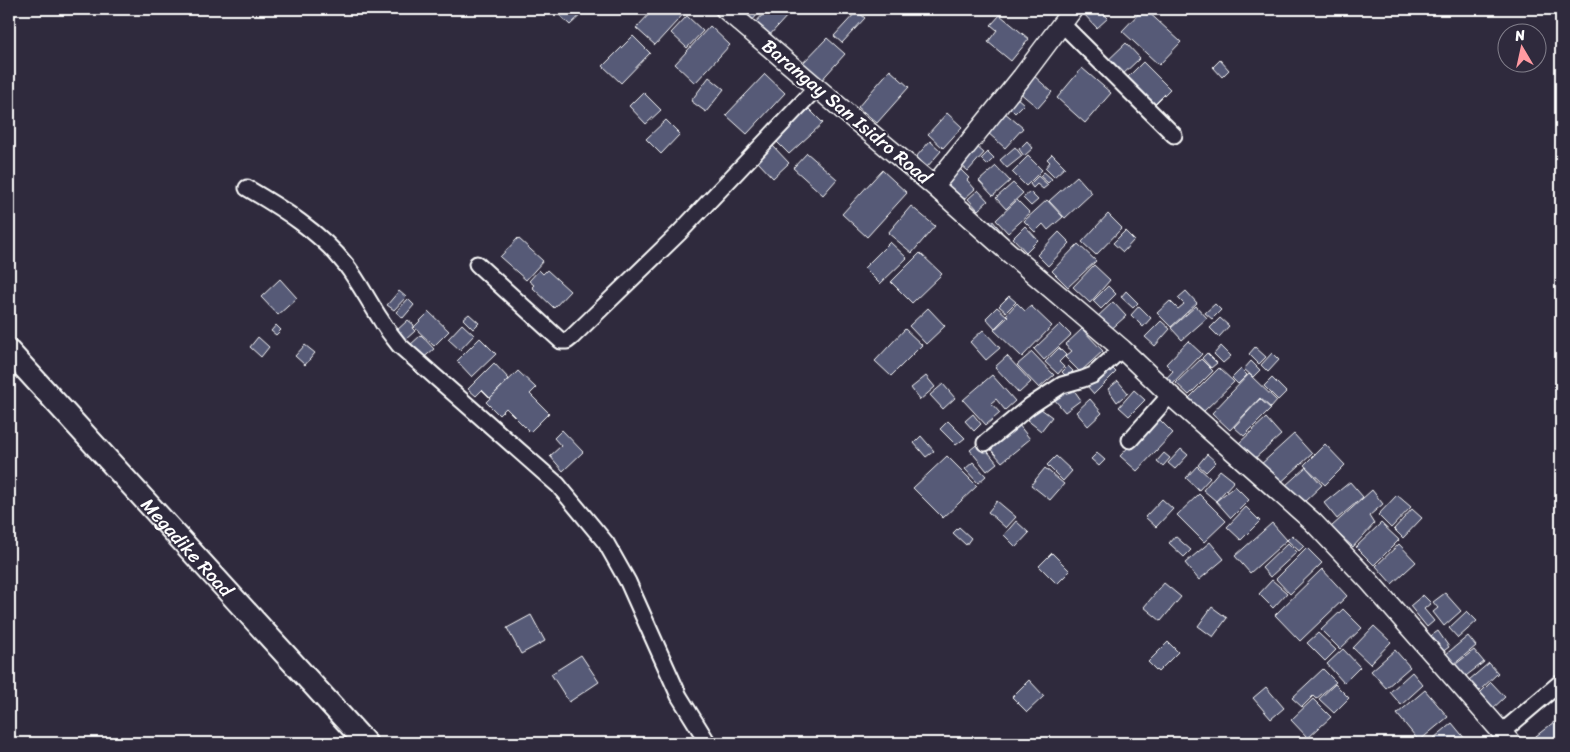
<svg xmlns="http://www.w3.org/2000/svg" width="1570" height="752" font-family="Sriracha,sans-serif">
  <style>
    .building { fill: #565a77; stroke: #fff }
    .lines { fill: none; stroke-linecap: round; stroke-linejoin: round }
    .minor-casing { stroke: #fff; stroke-width: 19 }
    .tertiary-casing { stroke: #fff; stroke-width: 22 }
    .secondary-casing { stroke: #fff; stroke-width: 25 }
    .minor { stroke: #2f2a3d; stroke-width: 15 }
    .tertiary { stroke: #2f2a3d; stroke-width: 19 }
    .secondary { stroke: #2f2a3d; stroke-width: 21 }
    .labels { text-anchor: middle; stroke-width: 4; stroke-linejoin: round; paint-order: stroke }
    .street-label { font-size: 19px; fill: #fff; stroke: #2f2a3d }
  </style>
  <rect width="100%" height="100%" fill="#2f2a3d"/>
  <filter id="ink" filterUnits="userSpaceOnUse"><feTurbulence type="fractalNoise" baseFrequency=".02" numOctaves="2"/><feDisplacementMap in="SourceGraphic" scale="10" xChannelSelector="R" yChannelSelector="G"/><feConvolveMatrix kernelMatrix="1 2 1 2 8 2 1 2 1" color-interpolation-filters="sRGB"/></filter>
  <g filter="url(#ink)">
    <!-- building -->
    <path class="building" d="M555,9H587L570,25L554,10Z
      M654,9H688L655,45L636,28Z
      M736,9H762L752,21Z
      M768,9H781L788,15L767,38L753,25Z
      M1086,9H1099L1108,18L1097,28L1082,12Z
      M1143,9H1145L1181,42L1159,65L1122,31Z
      M857,11L865,18L842,43L834,36Z
      M1000,15L1029,39L1011,61L988,42L997,30L991,25Z
      M687,16L703,31L687,48L671,33Z
      M710,26L730,45L695,83L675,64Z
      M633,36L650,53L621,83L603,66Z
      M827,38L845,54L818,84L799,67Z
      M1126,43L1140,58L1118,79L1104,64Z
      M1220,60L1229,70L1222,77L1213,67Z
      M1143,62L1170,89L1152,107L1125,80Z
      M1082,68L1111,93L1085,123L1057,98Z
      M890,70L909,87L877,123L858,107Z
      M765,74L785,93L747,134L726,115Z
      M1033,75L1052,92L1038,108L1019,92Z
      M709,77L724,89L706,112L691,101Z
      M643,92L661,110L646,124L629,106Z
      M1015,96L1024,104L1015,113L1007,105Z
      M809,109L823,123L789,154L776,141Z
      M1004,112L1023,128L1005,148L987,132Z
      M947,113L962,127L943,148L928,134Z
      M666,120L680,134L661,154L646,139Z
      M930,141L941,151L927,167L916,157Z
      M1027,141L1033,148L1024,156L1019,149Z
      M773,146L789,163L773,178L757,161Z
      M976,146L984,153L968,171L960,164Z
      M1015,147L1022,156L1007,168L1000,160Z
      M988,152L994,158L987,165L981,159Z
      M807,153L837,179L823,195L793,168Z
      M1052,154L1065,167L1054,177L1045,168L1050,162L1047,159Z
      M1028,156L1042,170L1026,186L1012,172Z
      M956,165L969,178L967,180L975,189L963,200L942,179Z
      M996,166L1010,181L993,196L979,181Z
      M882,170L907,193L867,237L842,214Z
      M1044,172L1052,179L1048,183L1040,176Z
      M1038,176L1048,185L1043,189L1037,184L1033,188L1030,184Z
      M1077,176L1092,193L1065,218L1049,201Z
      M1013,183L1023,193L1006,209L996,198Z
      M978,190L988,201L978,210L968,199Z
      M1030,192L1038,200L1031,206L1023,198Z
      M1017,200L1030,213L1008,233L996,220Z
      M1047,200L1063,217L1048,230L1043,224L1035,232L1024,221Z
      M911,206L935,226L912,253L888,233Z
      M1108,214L1122,228L1096,255L1082,242Z
      M992,220L1002,232L995,239L984,227Z
      M1025,226L1038,240L1026,252L1013,238Z
      M1125,231L1134,240L1123,252L1113,243Z
      M1059,232L1070,243L1048,266L1037,255Z
      M518,238L543,261L526,280L500,257Z
      M890,242L907,258L880,284L864,268Z
      M1078,244L1096,261L1068,287L1052,271Z
      M920,253L942,274L912,303L891,282Z
      M1094,265L1110,280L1090,303L1073,287Z
      M539,270L543,274L547,270L570,291L554,308L532,287L534,285L529,281Z
      M280,279L297,298L278,315L261,297Z
      M1108,286L1116,294L1101,309L1093,301Z
      M399,291L406,297L394,310L387,305Z
      M1126,291L1138,303L1133,308L1121,297Z
      M1186,291L1197,303L1171,327L1157,313L1170,301L1178,309L1184,304L1178,298Z
      M1009,296L1016,302L1006,312L999,306Z
      M408,299L414,305L403,318L396,312Z
      M1113,302L1126,316L1108,332L1095,319Z
      M1017,303L1025,311L1031,306L1052,326L1022,357L994,330L1008,317L1006,315Z
      M1215,304L1221,310L1212,319L1205,313Z
      M1139,306L1151,318L1143,327L1131,315Z
      M1196,306L1207,318L1182,340L1171,328Z
      M997,307L1007,316L995,328L986,318Z
      M928,308L945,326L926,344L909,326Z
      M429,312L449,331L434,346L414,327Z
      M469,314L479,323L473,329L463,319Z
      M1220,318L1229,326L1219,337L1210,328Z
      M408,320L414,325L412,328L415,331L404,341L395,332Z
      M1161,321L1170,329L1155,346L1145,337Z
      M462,324L474,335L460,350L448,339Z
      M1060,324L1071,335L1044,360L1034,349Z
      M276,325L281,330L276,335L271,331Z
      M905,329L922,345L891,376L875,361Z
      M1082,329L1103,351L1080,372L1065,357L1072,351L1065,345Z
      M983,330L1000,348L986,360L970,342Z
      M421,335L434,349L422,359L409,346Z
      M258,337L269,347L261,357L250,347Z
      M480,338L496,354L472,377L457,361Z
      M1188,341L1202,354L1167,390L1161,384L1173,371L1166,364Z
      M305,345L315,353L305,365L295,356Z
      M1221,346L1231,356L1223,363L1214,354Z
      M1255,347L1266,357L1259,364L1249,354Z
      M1059,348L1066,355L1059,362L1064,367L1058,374L1045,362Z
      M1032,352L1054,375L1039,388L1017,365Z
      M1207,353L1217,363L1211,368L1202,358Z
      M1272,353L1279,360L1268,372L1261,365Z
      M1007,356L1031,382L1019,393L995,367Z
      M1201,359L1213,371L1189,395L1176,383Z
      M1251,361L1260,370L1253,377L1244,369Z
      M494,363L509,379L490,398L482,390L476,396L468,389Z
      M1109,365L1116,372L1094,394L1087,386Z
      M1068,366L1073,371L1067,377L1062,372Z
      M1219,368L1234,382L1203,412L1189,398Z
      M1241,369L1247,375L1238,384L1232,378Z
      M518,371L536,388L530,394L549,413L530,432L506,408L499,415L486,402Z
      M1249,374L1277,401L1271,408L1260,398L1230,430L1212,413Z
      M992,375L1015,401L1005,410L996,399L991,403L1000,413L986,425L963,400Z
      M926,376L935,387L920,400L911,388Z
      M1272,378L1286,392L1278,400L1264,386Z
      M1118,381L1128,393L1117,402L1108,389Z
      M943,384L955,398L943,409L930,395Z
      M1071,386L1081,400L1065,412L1054,399Z
      M1134,390L1145,400L1129,416L1119,407Z
      M1090,399L1102,413L1088,426L1076,412Z
      M1260,399L1271,409L1244,436L1234,427Z
      M1037,406L1052,417L1041,431L1026,419Z
      M973,414L981,424L974,431L965,421Z
      M1157,417L1173,433L1137,471L1120,456Z
      M1266,418L1281,435L1253,460L1238,444Z
      M1015,420L1030,439L1002,462L986,444Z
      M948,421L965,438L956,445L940,429Z
      M562,430L583,452L563,471L550,456L561,446L554,438Z
      M1294,434L1312,454L1277,486L1259,466Z
      M921,436L934,451L926,457L914,443Z
      M980,442L997,463L987,471L970,450Z
      M1325,444L1345,465L1325,485L1304,465Z
      M1181,449L1188,455L1175,469L1168,463Z
      M1097,453L1105,460L1099,466L1091,459Z
      M1164,453L1170,458L1163,466L1157,461Z
      M1207,454L1216,462L1206,472L1198,465Z
      M947,456L977,486L943,518L913,488Z
      M1056,456L1072,471L1063,481L1047,465Z
      M973,462L986,476L978,483L965,469Z
      M1197,466L1210,478L1199,490L1186,478Z
      M1306,467L1322,485L1302,504L1285,486Z
      M1045,468L1064,484L1050,500L1031,485Z
      M1220,470L1234,481L1216,501L1203,490Z
      M1350,482L1363,497L1337,519L1324,503Z
      M1235,486L1249,500L1231,518L1216,501Z
      M1372,490L1383,504L1369,516L1374,524L1353,547L1331,527Z
      M1199,494L1226,521L1204,542L1177,515Z
      M1397,495L1411,507L1391,528L1378,515Z
      M1162,499L1173,509L1156,527L1145,517Z
      M997,501L1016,517L1006,528L988,512Z
      M1246,507L1260,521L1241,540L1227,527Z
      M1412,509L1422,518L1403,538L1394,529Z
      M1016,521L1029,533L1016,547L1004,535Z
      M1272,523L1287,540L1250,573L1235,556Z
      M1381,523L1399,540L1374,565L1356,547Z
      M959,527L971,538L966,545L953,533Z
      M1292,535L1304,546L1299,551L1287,540Z
      M1175,536L1191,550L1184,557L1169,543Z
      M1210,542L1224,559L1199,580L1185,563Z
      M1288,543L1297,552L1270,577L1262,568Z
      M1399,544L1416,562L1392,584L1376,566Z
      M1307,548L1322,563L1290,594L1276,579Z
      M1052,553L1070,571L1057,584L1039,566Z
      M1322,569L1347,596L1300,641L1275,615Z
      M1272,580L1287,593L1273,608L1259,594Z
      M1164,583L1181,597L1161,621L1144,607Z
      M1445,593L1461,611L1444,626L1433,612L1438,608L1433,602Z
      M1423,595L1431,603L1424,609L1434,621L1427,627L1410,606Z
      M1212,607L1227,618L1213,637L1198,626Z
      M1343,609L1362,628L1340,649L1321,630Z
      M1467,611L1477,621L1458,638L1449,628Z
      M531,615L545,641L521,654L507,628Z
      M1374,626L1391,642L1370,664L1353,648Z
      M1438,631L1449,647L1437,656L1425,640Z
      M1318,633L1336,650L1325,661L1307,643Z
      M1468,636L1476,646L1453,665L1445,655Z
      M1168,642L1178,652L1158,672L1148,662Z
      M1343,649L1360,667L1344,683L1327,664Z
      M1395,650L1410,667L1386,688L1371,671Z
      M1474,650L1484,662L1462,679L1452,667Z
      M581,655L599,682L569,702L551,674Z
      M1489,663L1498,673L1479,691L1469,680Z
      M1323,669L1336,682L1316,699L1313,696L1302,707L1292,698Z
      M1412,672L1423,685L1401,705L1390,692Z
      M1029,680L1044,696L1027,712L1012,697Z
      M1491,682L1505,697L1490,711L1476,697Z
      M1335,684L1349,698L1334,713L1319,699Z
      M1266,687L1284,708L1271,719L1253,698Z
      M1425,690L1448,717L1419,741L1397,714Z
      M1313,699L1331,717L1308,738L1291,720Z
      M1554,722L1561,731V743H1527Z
      M1452,723L1466,740L1462,743H1428Z"/>
    <g class="lines">
      <!-- minor casing -->
      <g class="minor-casing">
        <path id="minor" d="M1062,24L1174,135
          M247,188C283,209 320,232 346,265C359,282 369,302 381,320C386,329 393,337 399,345L558,485L606,543L628,582L679,696L708,743
          M477,264L561,341H567L572,337L679,233L817,87
          M1130,440L1170,395
          M985,443L1030,406L1062,385L1083,379L1093,375L1122,349
          M1502,732L1561,682"/>
      </g>
      <!-- tertiary casing -->
      <g class="tertiary-casing">
        <path id="tertiary" d="M725,9L850,116L934,186L1022,77L1073,9
          M934,186L1007,251L1122,349L1170,395L1313,522L1369,581L1511,743"/>
      </g>
      <!-- secondary casing -->
      <g class="secondary-casing">
        <g id="secondary">
          <path id="s1" d="M9,351L366,743"/>
        </g>
      </g>
      <!-- minor -->
      <use href="#minor" class="minor"/>
      <!-- tertiary -->
      <use href="#tertiary" class="tertiary"/>
      <!-- secondary -->
      <use href="#secondary" class="secondary"/>
    </g>
  </g>
  <g class="labels">
    <!-- street labels -->
    <g class="street-label">
      <text transform="translate(847 111) rotate(40)" y="7">Barangay San Isidro Road</text>
      <text dy="7" stroke="none"><textPath href="#s1" startOffset="265">Megadike Road</textPath></text>
    </g>
  </g>
  <!-- margin -->
  <rect width="1570" height="752" fill="none" stroke="#2f2a3d" stroke-width="30"/>
  <rect x="15" y="15" width="1540" height="722" fill="none" stroke="#fff" stroke-width="2" filter="url(#ink)"/>
  <!-- north arrow -->
  <g transform="translate(1522 48) rotate(351)"><circle r="24" fill="#2f2a3d" stroke="#827f8b"/>
  <path d="M0-4L9 19L0 12L-9 19Z" fill="#ff9aa2"/>
  <text y="-8" font-size="14" font-weight="bold" text-anchor="middle" fill="#ffffff">N</text>
  </g>
</svg>
